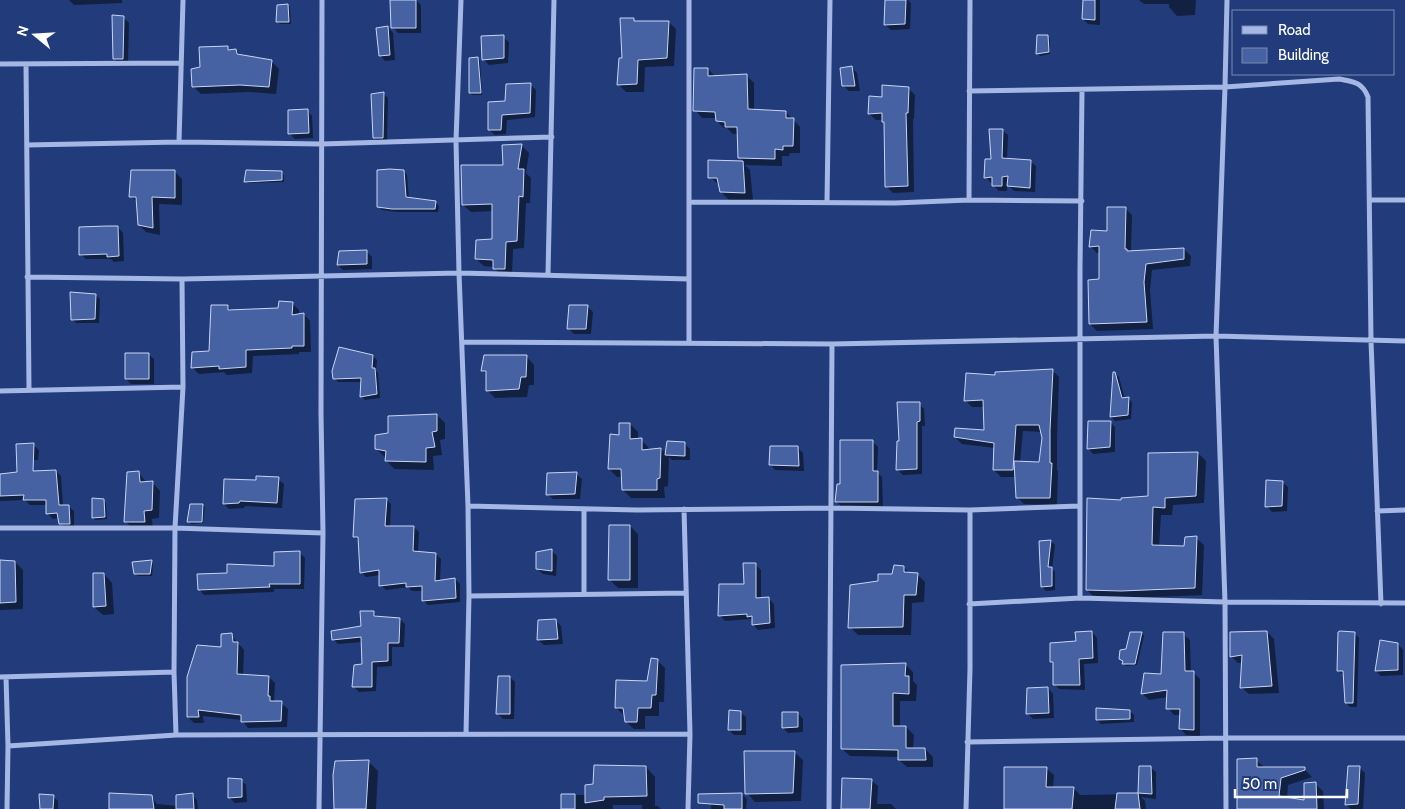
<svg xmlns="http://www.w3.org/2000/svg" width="1405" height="809" font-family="Cabin,sans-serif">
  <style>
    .shadow { fill: #0007; fill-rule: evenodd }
    .building { fill: #4662a2; stroke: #c8d5f4 }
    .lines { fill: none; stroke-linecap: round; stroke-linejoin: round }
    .street { stroke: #a5b8e5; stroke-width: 5 }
  </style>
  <rect width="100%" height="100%" fill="#223c7b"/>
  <!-- shadow -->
  <path class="shadow" d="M69,0H122V3L74,5Z
    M392,0H416L421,5V33H398L393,27Z
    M887,0H908L911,3L910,29L891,30L885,25Z
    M1084,0H1100V25L1088,24L1083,19Z
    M1139,0H1196L1195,15L1177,16L1169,7V4H1144Z
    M288,5L290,7L291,24H280L277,22Z
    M123,17L129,23L128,64H119L114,58Z
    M633,19L636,22H669L676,29L674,66L645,67L644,92H626L618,84Z
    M388,27L393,33L395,60L385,61L380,55Z
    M1048,36L1050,39V54L1040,56L1038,53Z
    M503,37L509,42L508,63L489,65L484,60Z
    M227,47L231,51L236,50L242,56L271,61L279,69L276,94L249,92L201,94L193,86L201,68Z
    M478,58L480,61L482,95H472L470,93Z
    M852,68L857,73L860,91H849L843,85Z
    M708,69L716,77L747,76L754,83V111L786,112L800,127V153H790L789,156H782V166L745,165L750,170L753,200H729L721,192L720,186L710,177L709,161L744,162L740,158L739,134H733L727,128H724L717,121V118H702L695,110Z
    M531,85L536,90L535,117L507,120L506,134L495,135L489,130L506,102Z
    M908,88L915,95L914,119H913L914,192L893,193L886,186L885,124L883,120H876L869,114L884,98Z
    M384,94L388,98L387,142H379L374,138Z
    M307,110L312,116L313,138L295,139L289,133Z
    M1002,130L1008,135L1007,159L1030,161L1036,166L1035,192L1014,191L1007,184V191H999L994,186V182L991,183L986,177Z
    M503,146H522L529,153L526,173L531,178L530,203H526L524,248L513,249L512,276H501L494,267L484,266L476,259L494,240V211L471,212L463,205L504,166Z
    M174,171L182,179V205L159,204L160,235L146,232L139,225L138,203L131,196Z
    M404,171L407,175L409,199L435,202L439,206L438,212H397L382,210L379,206Z
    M281,172L284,175V182L248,183L246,181Z
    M1125,208L1132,215L1131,252L1184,249L1191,256L1190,266L1152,270L1150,290L1153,329L1097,331L1090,324L1101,281L1100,253H1097L1091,247L1108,232Z
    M118,227L123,233L124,261L114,262L111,259H86L80,254Z
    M367,252L372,257V269L343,270L338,265Z
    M96,295L100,299L99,323H76L72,319Z
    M292,303L299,310V315L304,314L310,321L311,352H299V354L253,356L252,373L227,375L224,372L199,374L192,367L210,352L228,306L232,311L280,309Z
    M587,306L593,312L591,334H574L568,328Z
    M148,354L154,359V384H131L126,379Z
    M373,356L377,360L376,371L378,373L380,398L365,400L361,396L362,382H338L334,378Z
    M526,356L534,365V385H529L527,397L495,398L487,390V375L482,370Z
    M1052,370L1059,377L1057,438V470L1058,471L1057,505L1024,504L1017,497L1016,477H1001L994,470L995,448L962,444L955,437L986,431L984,407H972L965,400L996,377ZM1023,431L1042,432L1043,438L1040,463H1020Z
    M1114,373L1119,377L1125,399L1128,398L1132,402L1131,419L1115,421L1111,417Z
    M919,404L924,409L925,426H922V474L903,475L897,469Z
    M437,415L445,423V439L440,440L442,455L433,456L434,470L394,469L386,460V458L376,449L390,435Z
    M1110,422L1115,427V452L1093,454L1088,448Z
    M630,424L638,432V440H641L649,448V450L661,449L667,454L684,443L690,449V460H672L669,457L668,486L664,487L665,498H631L623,490L622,477H617L609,469L621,436Z
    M873,442L878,447L877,472L882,477L883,507H842L837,502L842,485Z
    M33,445L39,450L38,460H23Z
    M798,448L803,453L804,471L775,470L770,464Z
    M1198,453L1206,461L1204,503L1173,505L1172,515H1161L1159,546L1185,547L1196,538L1204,545L1202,595L1130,598H1095L1087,590L1122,501L1149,497Z
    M56,471L61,476L63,506H68L74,511V528H66L60,523L59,518L53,519L48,514L47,505H30L25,500L0,501V476Z
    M139,473L147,483L152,482L160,491L159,518L152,519L153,530H134L126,522Z
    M576,474L582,479L580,499H553L547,494Z
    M278,479L284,484L282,508L245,506L244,508L229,509L224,504L257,482Z
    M1282,482L1288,487L1287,511L1272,512L1267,506Z
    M386,499L391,504L390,527H414L419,532L418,552L436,554L441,559L440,581L455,579L460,584V602L428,605L423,600V591H412L408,587L386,590L381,585V575L366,577L361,572L360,542L355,537Z
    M93,500H103L106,503L107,519L95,520L93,518Z
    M202,505L205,507L203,523L191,524L189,521Z
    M630,526L638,534V588H618L610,580Z
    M1051,541L1055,545L1052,569L1055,572V590L1046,591L1042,587L1040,542Z
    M552,551L557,556L556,576L543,574L537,569Z
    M299,552L305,558L304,589H274V592L204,595L199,589L228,574L275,568Z
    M15,562L23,570V609L0,610V563Z
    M151,562L153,564L152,576H138L135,574Z
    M755,564L761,570V599H769L774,604L775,628L758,630L753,624L751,619L725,621L720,615L745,585Z
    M904,567L910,574H917L925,582L924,602L912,603L911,635H858L850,627L879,582L892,576Z
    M104,574L112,583L114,614L103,615L94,607Z
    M373,612L378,617L400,619L405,624L404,647H392V666L377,667L376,691L359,692L354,687L363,666L362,642L338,644L333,639L362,627Z
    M556,621L561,626L563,644L544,645L538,640Z
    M1092,632L1097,638L1098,663L1084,664L1085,690L1059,689L1054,684V665L1051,662Z
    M1267,632L1274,639L1279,693L1249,694L1241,687L1242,663H1238L1231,656Z
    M1142,633L1144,636L1137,665L1126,666L1121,659Z
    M1183,634L1190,640L1191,673L1193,672L1200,679V736L1186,735L1180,728L1181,715H1174L1168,708V697L1149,700L1143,694L1163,675Z
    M1355,634L1359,638L1357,707H1350L1346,703L1344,675L1338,671Z
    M231,635L244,650L243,676L269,677L275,683L274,702L281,703L288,709L287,727L248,728L242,720L203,716L204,723H194L188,717L222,648Z
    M1398,644L1403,650V675L1381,676L1376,671Z
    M657,660L665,668L664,702H659V716H645V729H634L626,722L625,716L616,708L648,682Z
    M905,664L913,672V681L917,685L916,701H900V727H906L914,735L913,749H925L933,757V767H907L899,760V757L850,756L842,749Z
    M510,677L515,682L514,719H503L498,714Z
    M1048,688L1053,694L1054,718L1033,719L1028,714Z
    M1130,711L1134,715V722L1101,724L1097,720Z
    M740,712L746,717V735H734L729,730Z
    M798,713L803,719V732L788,733L783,728Z
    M794,752L803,760L801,801L755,802L747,793Z
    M1256,760L1264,767L1304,769L1312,777L1288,785L1287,799L1305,801L1315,784L1323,791L1324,809H1239Z
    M369,762L378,771L376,809H335Z
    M646,767L655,777V806H658L661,809H642V805H613V809H562V795H586L594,785Z
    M1140,767H1150L1156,772V799L1141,797L1145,801L1146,809H1005L1046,768L1054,775L1053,788H1074L1080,795L1139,794Z
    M1359,767L1365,773L1363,809H1351L1346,805Z
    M241,780L246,785L247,802L235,803L229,797Z
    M871,780L878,786L877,804H891L896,809H842Z
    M742,794L747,799L746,809H711L712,795Z
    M192,795L197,800L198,809H110L151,796L157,804L178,806Z
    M53,796L58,801V809H41Z"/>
  <!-- building -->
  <path class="building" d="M390,0H416V28H391Z
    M885,0H906L905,24L884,25Z
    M1083,0H1095V20L1082,19Z
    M288,4L289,22H276L277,5Z
    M112,15L124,16L123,59H113Z
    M620,18H634V21H669L667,58L638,60L637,84L617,85L619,58H622Z
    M388,26L390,55L379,56L376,28Z
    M504,35V58L482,60L481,36Z
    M1037,35H1048L1049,52L1036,54Z
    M228,46V50L236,49L237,54L272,60L269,87L240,85L192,87L191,69L200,67L199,47Z
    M478,57L481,93H469V58Z
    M852,66L855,86H842L840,68Z
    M694,68H708V76L747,74L748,109L786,111V118H794L793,146H783V150L775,149V159L738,158L737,127H725V122L716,121L715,112L693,111Z
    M531,83L530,113L502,115L501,130H488V102L505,101L506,84Z
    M882,85L909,87L908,113H906L908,186L885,187L884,122H882V113L868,114L869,96L882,97Z
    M384,92L383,138H373L371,94Z
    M308,109L309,133L288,134V110Z
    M989,129H1003L1002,158L1031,160L1030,188L1007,186L1008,176L1002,177V186H992V177L984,178L985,159H991Z
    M522,144L518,169H524L523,197L519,196L517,241L506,242L505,269H493V260L475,259L476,240L492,239V204L462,205L461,165H503L502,145Z
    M708,160L743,161L745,193L720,192L717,178H708Z
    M390,169L404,170L406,197L436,201L435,209H392L377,207V170Z
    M131,170H175V198L152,197L153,228L138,225L136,197H129Z
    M246,170L282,171V180L244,182Z
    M1107,207H1126L1125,249H1127V251L1184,248V259L1146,264L1144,282L1147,322L1089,324L1088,280L1099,279V246L1089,247L1091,230L1107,231Z
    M107,226H118L119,256L107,257V254L79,255V227Z
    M367,250V264L337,265L339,251Z
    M70,292L96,294L95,319L71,320Z
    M279,301L293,302L292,315L304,313V346H292V348L246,350V367L219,369V366L191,368L192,352L209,351L211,305H228V310L278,308Z
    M569,305H588L586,329H567Z
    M339,347L373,355L372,368H375L377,394L360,397L361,378L333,379L332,371Z
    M125,353H149V379H125Z
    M484,355H527L526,377H521L519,389L486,391V371H481Z
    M1053,369L1050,430V463H1052L1050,498H1016L1014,461L1039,462L1042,438L1039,425H1016L1013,470H993L994,443L954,437L955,428L984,430L983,400L964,401L966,373L995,375V372Z
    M1113,372H1115L1122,398L1129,397L1128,415L1110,417Z
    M897,402H920V421L917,422V469L896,470L897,441H899Z
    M437,414V431L432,432L435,447L426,448V462L385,461L386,451L375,449V435L388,433V416Z
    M1088,421H1111L1110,447L1087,449Z
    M619,423H630V439L642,438V450L661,448L660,478L657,479V490H622L621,469H608L610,434L619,435Z
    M840,440H873V471H878V502H835L837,484H840Z
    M667,441L685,442V456L665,455Z
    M34,443L33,471L56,470L59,505H69L70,524H59L57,513L46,514V500H23L24,495L0,496V474L17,472L16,444Z
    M770,446H798L799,466L769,465Z
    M1198,452L1196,496L1165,498V508L1153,507L1152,545L1184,546L1185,537L1197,536L1195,588L1121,591L1086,590L1087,498L1121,500V498L1148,496V453Z
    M139,471L140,482L153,481L152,510L144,511L145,522H124L127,472Z
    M577,472L575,494L546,495L547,473Z
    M256,476L279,477L277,503L240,501L239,503L223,504L224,479L256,480Z
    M1266,480L1283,481L1282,506L1265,507Z
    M92,498L104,499L105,517L92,518Z
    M387,498L385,526H414L413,551L436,553L435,581L455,578L456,598L422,601V586L406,587V583L379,586V570L360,573L358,537H353L355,499Z
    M190,504H203L202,522H187Z
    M609,525H630V580H608Z
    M1051,540L1048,567H1052V586L1041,587L1039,541Z
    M552,549V571L536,569V552Z
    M300,551V584H269L270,587L198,590L197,574L227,573V564L274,566V552Z
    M0,560L15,561L16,602L0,603Z
    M152,560L150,574H134L132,562Z
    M743,563H756V598L769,597L770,623L752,625V616L747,617V614L718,616L719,584H744Z
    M894,565L904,566V572L918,573L916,595H904L903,627L848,628L850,585L878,581V574H892Z
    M93,573H104L106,606L93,607Z
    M360,611H374V616L400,618L399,643H388V661L372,662V687H352L354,665L362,664L361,637L332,640L331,631L361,626Z
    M556,619L558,639L537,640L538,620Z
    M1092,631L1093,658L1079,659L1080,685H1053V662H1050V643L1076,641L1075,632Z
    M1267,631L1272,686L1240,688L1242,655L1230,657V632Z
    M1340,631L1355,632L1353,703H1345L1343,671H1337L1338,632Z
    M1130,632H1142L1135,664H1122L1123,661L1119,659L1120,650L1126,649Z
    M1163,632H1184L1185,671H1194V730L1179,729L1180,709H1166L1167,690L1141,694L1144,673L1161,674Z
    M232,633L233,642H238L237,674L269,676L268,696H270V701H282L281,721L241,722V715L198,710L199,717H187V677L197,645L221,647V634Z
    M1380,640L1398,643V670L1375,671Z
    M651,658L658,659L656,695H652L651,708H638L637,722H625L623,708H615L616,680L647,681Z
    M906,663L905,676H909V694L893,693V726H906V748H925L926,760H898V750L841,749V665Z
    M498,676H510V714H496Z
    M1048,687L1049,713L1026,714L1027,688Z
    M1096,708L1130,710V719L1096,720Z
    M729,710L741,711V730H728Z
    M782,712H798V727L782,728Z
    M744,751H795L793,793L745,794Z
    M1257,758V767H1305V770L1281,778L1279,796L1304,800V783L1316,782L1317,809H1237V759Z
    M369,760L366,809H334L333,775L335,761Z
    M594,765L646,766L647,796L604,797V800L585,803V785L593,784Z
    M1139,766H1151L1152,794L1138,793Z
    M1348,766H1360L1358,804L1345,805Z
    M1004,767H1047L1046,787H1074L1072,809H1004Z
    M228,778L242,779V797L228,798Z
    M842,778L872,779L870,809H841Z
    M109,793L152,795L154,809H109Z
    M193,793L194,809H176V795Z
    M742,793V809H724V805L698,803V794Z
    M1117,793H1138L1140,809H1115Z
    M39,794L54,795L53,809H40Z
    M561,794H575V809H561Z"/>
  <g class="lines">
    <!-- street -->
    <path class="street" d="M461,0L456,141L459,273L468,506L469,596L466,734
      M0,64L181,63
      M26,64L29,389
      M969,91L1225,87L1339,79C1354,82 1362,82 1368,97L1371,341L1381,604
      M179,142L183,0
      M27,145L179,142L322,144L552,137
      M969,200L970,0
      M1370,200H1405
      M690,202L895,203L969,200L1082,201
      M827,202L830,0
      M548,274L554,0
      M27,277L182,279L459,273L689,279
      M463,342L832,344L1216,336L1405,341
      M689,342V0
      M0,391L183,387
      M468,506L637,510L832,508L970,510L1079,506
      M584,509V594
      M684,509L690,734L688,809
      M1377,511L1405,510
      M0,528H175L323,533
      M469,596L686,593
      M1080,598V270L1082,90
      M969,604L1080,598L1225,602L1405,603
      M0,677L174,672
      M6,677L8,746L7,809
      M176,735L174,672L175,528L183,387L182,279
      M967,742L1226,738H1405
      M8,746L176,735L690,734
      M319,809L323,533L321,413L322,0
      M829,809L832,344
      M966,809L970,669V510
      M1226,809L1225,602L1216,336L1225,87L1227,0"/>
  </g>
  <!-- legend -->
  <rect x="1232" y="10" width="162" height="65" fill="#223c7b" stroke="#7a8ab0"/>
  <rect x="1242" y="26" width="25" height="8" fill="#a5b8e5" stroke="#7a8ab0"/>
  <text x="1278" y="35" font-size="15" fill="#ffffff">Road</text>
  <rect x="1242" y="48" width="25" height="15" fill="#4662a2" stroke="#7a8ab0"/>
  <text x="1278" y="60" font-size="15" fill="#ffffff">Building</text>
  <!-- north arrow -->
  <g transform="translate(35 35) rotate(288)" stroke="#223c7b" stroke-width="4" paint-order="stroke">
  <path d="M0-4L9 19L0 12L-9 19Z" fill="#ffffff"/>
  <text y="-8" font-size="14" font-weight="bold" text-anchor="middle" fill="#ffffff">N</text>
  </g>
  <!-- scale -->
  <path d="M1235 789v8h112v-8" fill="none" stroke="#ffffff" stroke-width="2.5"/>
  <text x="1242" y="789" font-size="15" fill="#ffffff" stroke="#223c7b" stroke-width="4" paint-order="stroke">50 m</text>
</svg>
